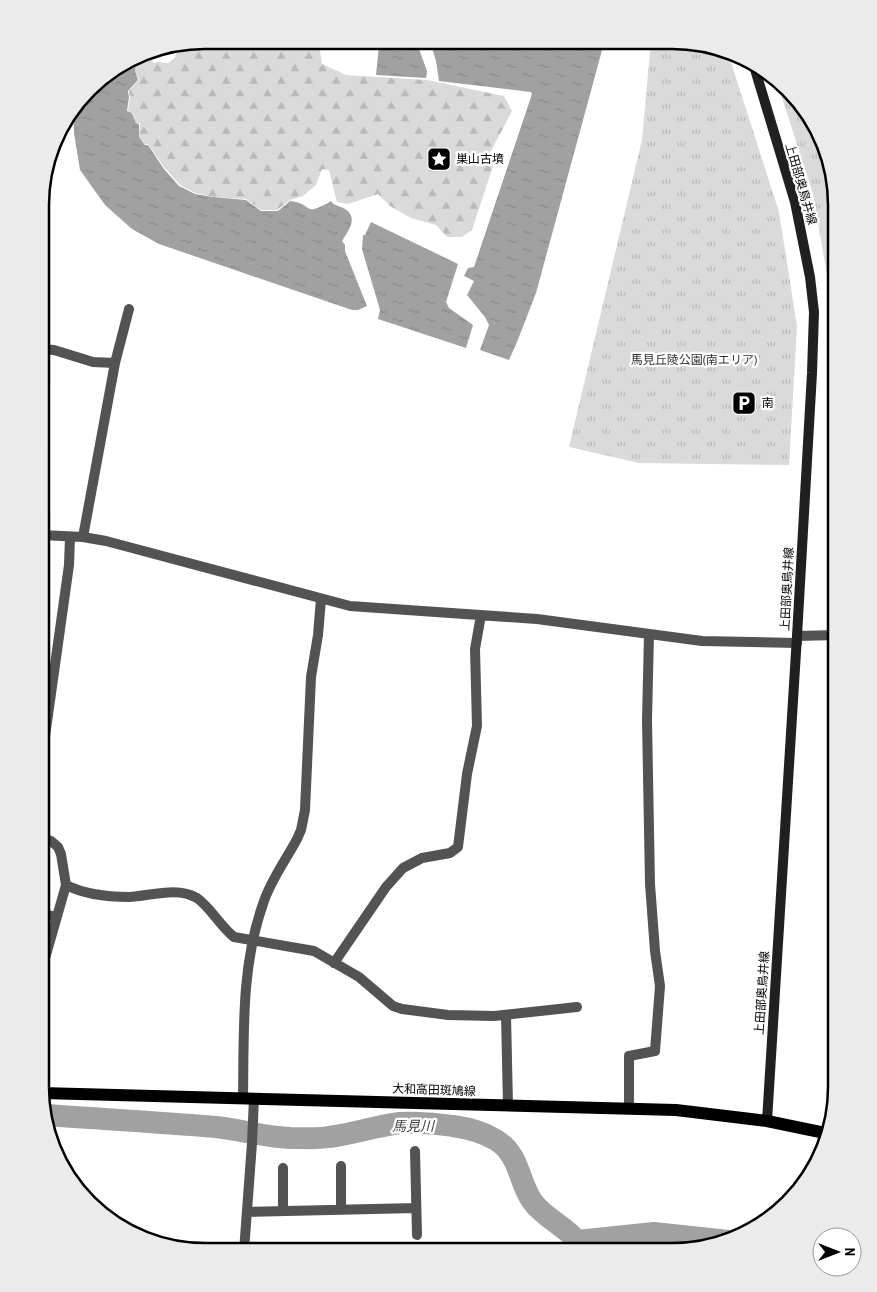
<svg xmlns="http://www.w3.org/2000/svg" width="877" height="1292" font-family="'Archivo Narrow','Noto Sans JP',sans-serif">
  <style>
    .forest { fill: url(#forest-firs) }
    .park { fill: url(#park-tufts) }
    .water { fill: url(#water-ripples) }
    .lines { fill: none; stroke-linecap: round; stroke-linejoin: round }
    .river { stroke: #a1a1a1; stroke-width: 22 }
    .street { stroke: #535353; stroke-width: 10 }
    .secondary { stroke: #202020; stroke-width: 10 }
    .primary { stroke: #000; stroke-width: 12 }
    .labels { text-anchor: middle; stroke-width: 4.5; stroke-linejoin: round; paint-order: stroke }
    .poi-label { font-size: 12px; fill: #000; stroke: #fff; text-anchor: start }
    .street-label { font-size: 12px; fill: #000; stroke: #fff }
    .park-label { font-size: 12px; fill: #313131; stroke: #fff }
    .water-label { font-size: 14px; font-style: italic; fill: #424242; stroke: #fff }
    .rim { fill: none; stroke: #000; stroke-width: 2.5 }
  </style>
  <defs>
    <pattern id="forest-firs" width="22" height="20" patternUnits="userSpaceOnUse" patternTransform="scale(1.25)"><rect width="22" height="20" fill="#dadada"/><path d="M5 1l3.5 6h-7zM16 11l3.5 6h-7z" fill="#b9b9b9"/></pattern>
    <pattern id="park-tufts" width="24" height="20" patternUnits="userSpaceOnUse" patternTransform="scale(1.25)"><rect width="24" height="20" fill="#dadada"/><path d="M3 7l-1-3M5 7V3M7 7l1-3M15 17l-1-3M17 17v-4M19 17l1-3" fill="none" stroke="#b9b9b9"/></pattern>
    <pattern id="water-ripples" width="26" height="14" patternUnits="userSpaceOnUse" patternTransform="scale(1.25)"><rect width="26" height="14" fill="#a1a1a1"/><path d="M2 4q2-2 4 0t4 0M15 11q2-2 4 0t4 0" fill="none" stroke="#898989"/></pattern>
  </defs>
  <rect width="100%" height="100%" fill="#fff"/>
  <!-- forest -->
  <path class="forest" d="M205,40H313L319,45L322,64L346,75L427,80L504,96L512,111L490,153L493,166L472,230L462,237H447L436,225L411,218L390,206L378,194L348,204L337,202L329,170L322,169L316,185L303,196L290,200L277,210H261L246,199L214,197L195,193L180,185L165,168L148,144H145L139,137L140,123H136L133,113L128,111L130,97L129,91L139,80L135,71L136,58L146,52L151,55L153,63L159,62L168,63L175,58L179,44Z"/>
  <!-- park -->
  <path class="park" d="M651,41H694L729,56L779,212L797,326L789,465L639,463L569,447L642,140Z
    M776,79L824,141L837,205V465L828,463L831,298L813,194Z"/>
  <!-- water -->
  <path class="water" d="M346,40L416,41L427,71L426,78L376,75L379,46Z
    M430,41H597L604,43L536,293L517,342L509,360L480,350L489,325L485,317L467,295L474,281L464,276L468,268L474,267L532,94L531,92L439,81L436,61Z
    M136,58L135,71L138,80L128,91L129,97L127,111L132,113L136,123L139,124V137L145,145H148L164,169L179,186L195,194L213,197L246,200L261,211H278L290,201C315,204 302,218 331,201C335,207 339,205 345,209C359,218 348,231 342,241L345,245V251L367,306L358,310H352L159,244L132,229L105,205L80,170L74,133V108L96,81Z
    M371,222L458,264L446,302L449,308L473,325L466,348L378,319L380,310L362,249L363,235H365Z"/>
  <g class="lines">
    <!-- river -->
    <path class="river" d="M46,1115C102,1119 159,1122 216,1127C241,1130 266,1137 291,1138C304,1138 317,1139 329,1137C353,1134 376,1126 400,1123C418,1122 435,1123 453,1126C467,1128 483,1132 496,1140C520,1155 518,1180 532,1201C544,1218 564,1225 577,1241L654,1233L728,1241"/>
    <!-- street -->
    <path class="street" d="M41,349L54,350L93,362L115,363
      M41,535L83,537L106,541L350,606L537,619L702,641L797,643
      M83,537L115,363L129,309
      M797,636L837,635
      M41,765L69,565L70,537
      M66,885C86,895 107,897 129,897C150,896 177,886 197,898C211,908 220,926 234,937L314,951L359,977L393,1006L402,1009L448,1015L494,1016L577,1007
      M40,913L56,917
      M334,963L386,887L403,868L422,858L450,853L458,847L467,774L477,726L475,649L481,615
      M40,976L66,885L61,854L58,847L51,841L40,836
      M506,1015L508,1105
      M243,1098C244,1033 241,966 263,904C270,881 286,860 297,839L301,830L305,810L311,677L318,635L321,599
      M629,1108V1056L655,1051L660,986L655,951L650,884L647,720L649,634
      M415,1151L417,1235
      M341,1166V1209
      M283,1168V1211
      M247,1212L416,1208
      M244,1251L252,1143L254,1098"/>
    <!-- secondary -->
    <path class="secondary" d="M754,66L795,202L810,277L814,312L812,373L797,636L767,1121"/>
    <!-- primary -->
    <path class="primary" d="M41,1093L676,1110L767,1121L825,1133"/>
  </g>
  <!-- icons -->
  <defs>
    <g id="sight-square" transform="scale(1.25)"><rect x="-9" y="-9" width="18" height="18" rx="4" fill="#000" stroke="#fff"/><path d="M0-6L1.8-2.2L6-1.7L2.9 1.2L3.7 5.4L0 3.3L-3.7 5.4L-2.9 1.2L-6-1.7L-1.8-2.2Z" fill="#fff"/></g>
    <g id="parking-square" transform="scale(1.25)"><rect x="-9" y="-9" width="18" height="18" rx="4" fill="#000" stroke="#fff"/><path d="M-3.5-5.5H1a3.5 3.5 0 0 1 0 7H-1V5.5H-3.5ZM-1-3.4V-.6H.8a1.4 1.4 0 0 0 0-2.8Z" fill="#fff"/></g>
  </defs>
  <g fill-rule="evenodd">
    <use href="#sight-square" x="439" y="159"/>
    <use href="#parking-square" x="744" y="403"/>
  </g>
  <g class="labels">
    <!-- poi labels -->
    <g class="poi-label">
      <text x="456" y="163">巣山古墳</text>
      <text x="762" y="407">南</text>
    </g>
    <!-- street labels -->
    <g class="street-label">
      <text transform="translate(801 184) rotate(74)" y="4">上田部奥鳥井線</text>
      <text transform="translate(787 589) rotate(-87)" y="4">上田部奥鳥井線</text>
      <text transform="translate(762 993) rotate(-86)" y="4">上田部奥鳥井線</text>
      <text transform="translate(434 1090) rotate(2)" y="4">大和高田斑鳩線</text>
    </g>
    <!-- park labels -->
    <g class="park-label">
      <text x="694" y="364">馬見丘陵公園(南エリア)</text>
    </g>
    <!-- water labels -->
    <g class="water-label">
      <text x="413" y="1131">馬見川</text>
    </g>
  </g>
  <!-- crop -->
  <path d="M0 0H877V1292H0ZM205 49H672A156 156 0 0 1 828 205V1087A156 156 0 0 1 672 1243H205A156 156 0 0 1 49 1087V205A156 156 0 0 1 205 49Z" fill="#ebebeb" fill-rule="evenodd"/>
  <path class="rim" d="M205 49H672A156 156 0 0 1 828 205V1087A156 156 0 0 1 672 1243H205A156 156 0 0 1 49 1087V205A156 156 0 0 1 205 49Z"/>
  <!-- north arrow -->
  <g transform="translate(837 1252) rotate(90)"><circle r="24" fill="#ffffff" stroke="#999999"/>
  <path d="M0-4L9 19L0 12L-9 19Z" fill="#000000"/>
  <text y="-8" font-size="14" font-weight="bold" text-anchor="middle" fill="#000000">N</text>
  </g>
</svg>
